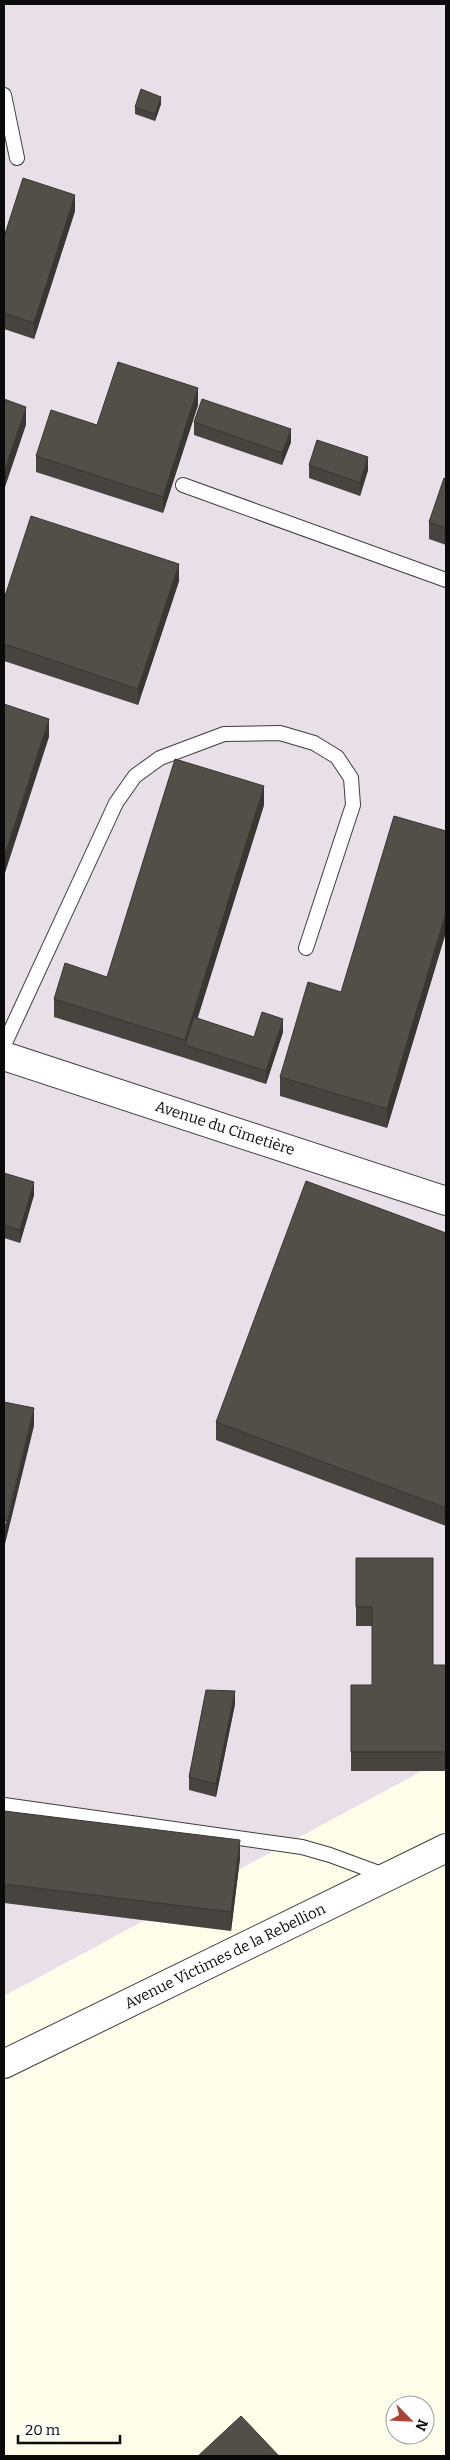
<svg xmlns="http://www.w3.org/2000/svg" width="450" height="2460" font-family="Bitter,serif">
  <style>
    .industrial { fill: #e9dfe8 }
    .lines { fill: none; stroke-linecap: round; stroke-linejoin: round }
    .service-casing { stroke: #3d3d3d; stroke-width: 16 }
    .minor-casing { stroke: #3d3d3d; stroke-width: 30 }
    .tertiary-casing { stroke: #3d3d3d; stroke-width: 30 }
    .service { stroke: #fff; stroke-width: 14 }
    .minor { stroke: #fff; stroke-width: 28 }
    .tertiary { stroke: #fff; stroke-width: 28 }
    .wall { fill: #47433e }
    .shaded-wall { fill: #393732 }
    .building { fill: #524e48; stroke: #393732 }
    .labels { text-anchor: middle; stroke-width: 5; stroke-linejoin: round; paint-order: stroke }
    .street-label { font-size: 15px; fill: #0a0a0a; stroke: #fff }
  </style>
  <rect width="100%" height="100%" fill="#fdfdea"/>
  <!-- industrial -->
  <path class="industrial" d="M4,4H446V1758L4,1996Z"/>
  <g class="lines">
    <!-- service casing -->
    <g class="service-casing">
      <path id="service" d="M4,95L17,158
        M183,485L446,580
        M4,1045L116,803L135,776L160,758L224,734L280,733L314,743L337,757L351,778L353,805L306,948
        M4,1805L302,1847L330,1855L387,1876"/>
    </g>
    <!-- minor casing -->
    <g class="minor-casing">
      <path id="minor" d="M4,1056L446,1201"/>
    </g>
    <!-- tertiary casing -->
    <g class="tertiary-casing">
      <path id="tertiary" d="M4,2064L446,1848"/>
    </g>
    <!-- service -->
    <use href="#service" class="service"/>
    <!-- minor -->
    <use href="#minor" class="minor"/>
    <!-- tertiary -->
    <use href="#tertiary" class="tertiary"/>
  </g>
  <!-- wall -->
  <path class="wall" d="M161,104L155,121L135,114V107Z
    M75,211L34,339L4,329V237Z
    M198,405L163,513L36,472V456L97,425Z
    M194,422L291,442L282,465L194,435Z
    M309,465L368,470L360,496L309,478Z
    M446,479V545L429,539V522Z
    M179,581L138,705L4,661V599Z
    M264,805L197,1019L254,1037L283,1032L266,1084L185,1058L54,1017V999L107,977Z
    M446,831V932L387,1128L280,1096V1077L341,992Z
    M4,1173L34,1195L20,1243L4,1238Z
    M446,1233V1526L216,1440V1422Z
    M356,1558L433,1665H446V1771H351V1685H372V1626H356Z
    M235,1704L216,1797L189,1790V1777Z
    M4,1811L240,1858L231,1931L4,1903Z"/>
  <!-- shaded-wall -->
  <path class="shaded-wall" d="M161,97V104L155,121V114Z
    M75,195V211L34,339V323Z
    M198,388V405L163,513V497Z
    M26,407V425L4,490V472Z
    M291,429V442L282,465V453Z
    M368,457V470L360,496V483Z
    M179,564V581L138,705V689Z
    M49,719V737L4,876V857Z
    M264,786V805L189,1046L185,1045V1040Z
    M446,913V932L387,1128V1109Z
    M283,1019V1032L266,1084V1071Z
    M34,1182V1195L20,1243V1230Z
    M34,1408V1426L4,1548V1532Z
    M235,1691V1704L216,1797V1784Z
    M240,1840V1858L231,1931V1912Z"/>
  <!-- building -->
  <path class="building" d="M141,89L161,97L155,114L135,107Z
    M23,178L75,195L34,323L4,313V237Z
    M118,362L198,388L163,497L36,456L51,410L97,425Z
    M4,399L26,407L4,472Z
    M202,399L291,429L282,453L194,422Z
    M317,440L368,457L360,483L309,465Z
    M444,478L446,479V528L429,522Z
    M31,516L179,564L138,689L4,644V599Z
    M4,704L49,719L4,857Z
    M175,759L264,786L185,1040L54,999L65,963L107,977Z
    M394,816L446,831V913L387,1109L280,1077L308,982L341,992Z
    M262,1012L283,1019L266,1071L185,1045L194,1017L254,1037Z
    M4,1173L34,1182L20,1230L4,1225Z
    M306,1181L446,1233V1508L216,1422Z
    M4,1402L34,1408L6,1522L4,1521Z
    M4,1523L6,1524L4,1532Z
    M356,1558H433V1665H446V1752H351V1685H372V1607H356Z
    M206,1690L235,1691L216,1784L189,1777Z
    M4,1811L240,1840L231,1912L4,1884Z
    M241,2416L279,2456H198Z"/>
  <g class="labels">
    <!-- street labels -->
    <g class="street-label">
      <text transform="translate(225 1128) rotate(18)" y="5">Avenue du Cimetière</text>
      <text transform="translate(225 1956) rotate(-26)" y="5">Avenue Victimes de la Rebellion</text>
    </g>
  </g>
  <!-- border -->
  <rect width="450" height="2460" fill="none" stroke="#0a0a0a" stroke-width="10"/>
  <!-- north arrow -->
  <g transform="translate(410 2420) rotate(114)"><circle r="24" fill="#ffffff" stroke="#9d9d9d"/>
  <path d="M0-4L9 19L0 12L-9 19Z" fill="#ab4332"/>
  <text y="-8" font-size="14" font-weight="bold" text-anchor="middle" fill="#0a0a0a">N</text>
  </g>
  <!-- scale -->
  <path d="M18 2435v8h102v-8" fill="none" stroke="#0a0a0a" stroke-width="2.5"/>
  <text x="25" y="2435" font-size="15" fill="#0a0a0a" stroke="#ffffff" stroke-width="4" paint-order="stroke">20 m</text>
</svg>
